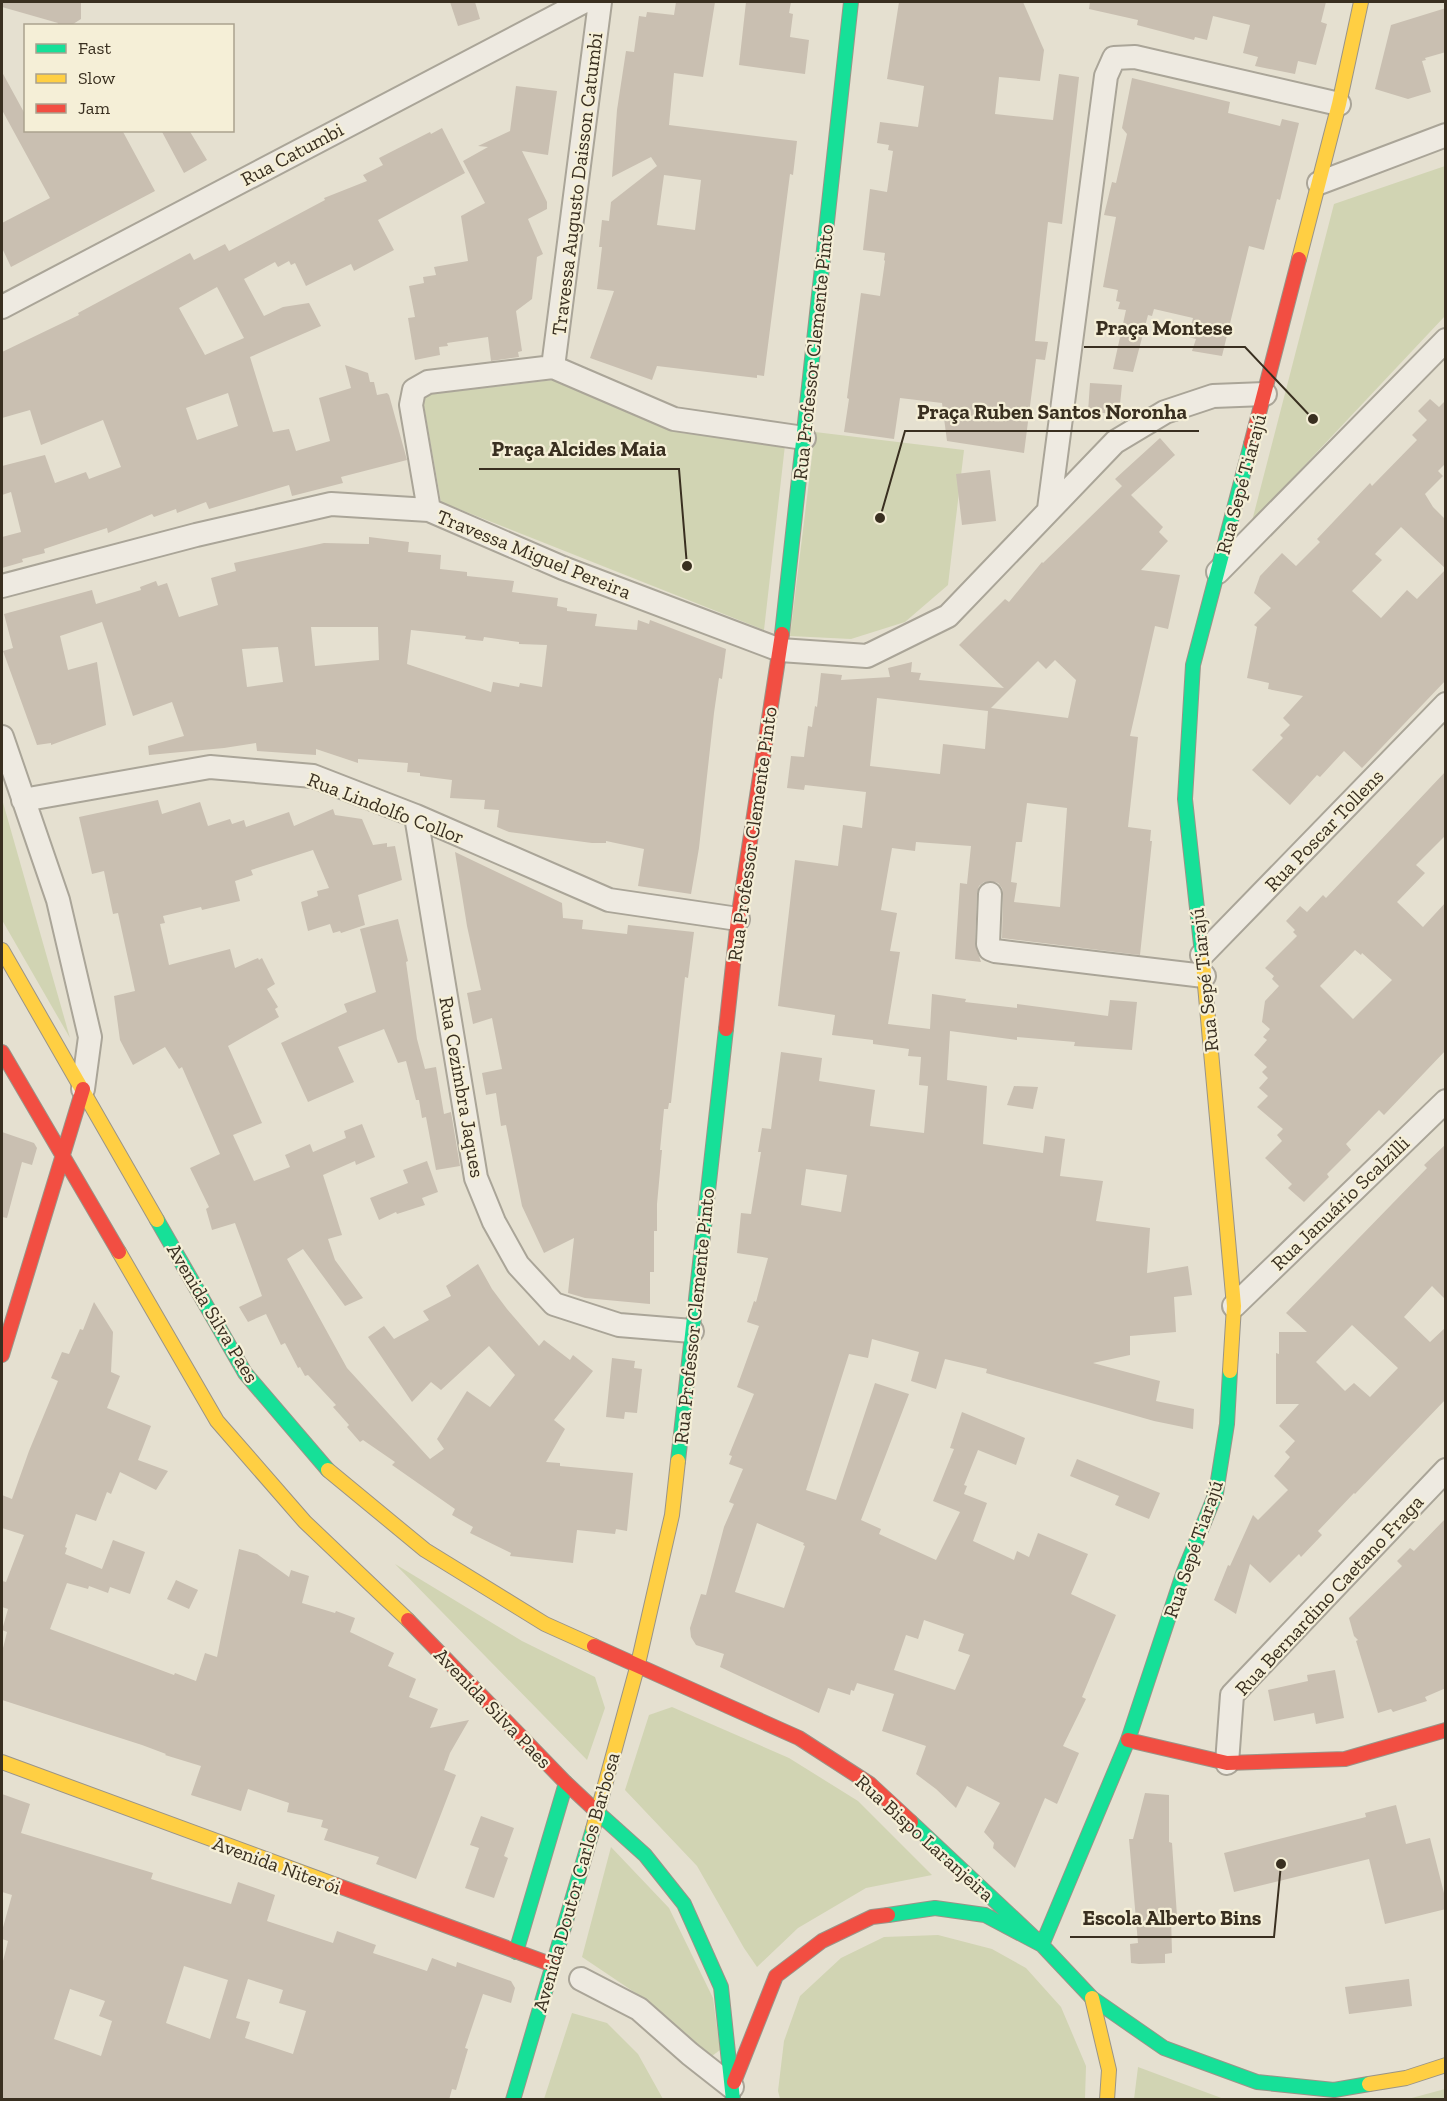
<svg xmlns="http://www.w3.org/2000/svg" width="1447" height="2101" font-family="'Zilla Slab',serif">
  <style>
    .green { fill: #d1d4b3 }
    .building { fill: #c9bfb1; fill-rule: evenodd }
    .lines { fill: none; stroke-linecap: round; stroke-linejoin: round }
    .street-casing { stroke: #aaa598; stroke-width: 26 }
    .fast-casing { stroke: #9a9488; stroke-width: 16 }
    .slow-casing { stroke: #9a9488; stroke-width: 16 }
    .jam-casing { stroke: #9a9488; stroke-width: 16 }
    .street { stroke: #eeeae1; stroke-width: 22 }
    .fast { stroke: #16e098; stroke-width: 14 }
    .slow { stroke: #ffcf43; stroke-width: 14 }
    .jam { stroke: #f24e42; stroke-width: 14 }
    .labels { text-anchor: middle; stroke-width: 4.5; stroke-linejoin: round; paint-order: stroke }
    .street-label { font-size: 20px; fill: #392f20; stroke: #f5efd7 }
    .leader { fill: none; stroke: #392f20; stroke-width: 2 }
    .callout-dot { fill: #392f20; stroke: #f5efd7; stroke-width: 2 }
    .callout-label { font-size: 21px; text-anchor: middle; font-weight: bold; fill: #392f20; stroke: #f5efd7; stroke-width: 4.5; stroke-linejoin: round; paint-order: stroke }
  </style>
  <rect width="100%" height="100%" fill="#e5e0d0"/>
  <!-- green -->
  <path class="green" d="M1445,166V316L1252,521L1334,204Z
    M553,380L682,433L785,445L764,630L441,502L422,395Z
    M815,432L964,450L948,585L905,622L851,639L790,636Z
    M2,799L70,1038L2,920Z
    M395,1564L522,1641L595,1677L605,1708L587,1760Z
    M672,1707L789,1758L858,1801L932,1875L866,1888L798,1928L757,1967L744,1948L697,1866L625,1790L649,1715Z
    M611,1847L669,1908L713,1998L720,2050L708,2059L646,2000L582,1957Z
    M938,1935L992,1949L1026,1968L1061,2007L1086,2066L1085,2099H780L778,2091L784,2041L800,1996L841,1958L884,1937Z
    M572,2013L607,2023L638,2054L663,2099H544Z
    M1138,2067L1224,2099H1134Z
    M1445,2089V2099H1408Z"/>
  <!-- building -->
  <path class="building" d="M2,2H81V19L70,26H57L58,23L2,7Z
    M450,2H475L480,19L458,26Z
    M676,2H715L703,77L674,73L669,125L797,141L793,175L790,174L764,376L757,375V378L657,366L652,380L590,358L614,291L597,289L602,247H599L602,220L609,221L611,202L657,166L651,157L612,177L617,110L626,51L634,52L639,16L646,17L647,12L674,15ZM664,175L701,180L695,230L657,225Z
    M746,2H791L789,13L793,14L790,37L809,40L805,74L739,65Z
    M899,2H1023L1044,50L1040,81L999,77L995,114L1053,120L1059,74L1079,77L1062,224L1048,222L1035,341L1048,342L1045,360L1036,359L1024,453L947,441L942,403L900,398L894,439L844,432L849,399L847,398L861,293L880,296L885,261L884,260L885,253L863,250L870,189L887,192L893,151L888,150L889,145L877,143L880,122L918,127L924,86L887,79Z
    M1090,2H1326L1321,22L1327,24L1316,65L1298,61L1295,74L1255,66L1258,57L1243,53L1250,25L1213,16L1207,40L1195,37L1194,40L1137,25L1138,20L1089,9Z
    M1446,8V52L1425,58L1426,60L1422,61L1431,92L1408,99L1375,89L1391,25Z
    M2,72L26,116V130H122L155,191L11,267L2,248V223L50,198L2,110Z
    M1132,78L1230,102L1228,113L1280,126L1282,119L1299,123L1280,200L1277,199L1264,250L1249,246L1222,356L1192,351L1196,339L1188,337L1193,318L1154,309L1152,316L1148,315L1133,372L1113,369L1126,310L1118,309L1120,302L1116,301L1118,290L1103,287L1116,217L1104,215L1112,182L1116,183L1127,134L1122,128Z
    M516,86L557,91L548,155L522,151L547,202V209L528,219L543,254L537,257L532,299L516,311L522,351L518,352L519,357L491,361L488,337L447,343L448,346L439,347L440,355L415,360L408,318L415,317L409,286L424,283L423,277L436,275L434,267L468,261L461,216L485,203L463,161L488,147L478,146L510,131Z
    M442,128L465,173L378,220L394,250L354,271L351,264L306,286L295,263L291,265L289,261L278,267L275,262L244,279L264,316L283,307L309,303L321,326L250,357L273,432L289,429L296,451L330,441L319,398L351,388L345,365L368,373L370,382H374L377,395L387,393L389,395L407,460L341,477L343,483L292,496L289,485L209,509L206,502L177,513L176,509L154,517L152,514L108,533L107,528L44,549L45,553L22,559L23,562L2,568V537L21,532L11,492L2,495V466L45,455L55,483L86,472L89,479L121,467L103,420L41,445L30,410L2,418V352L79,315L78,313L190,253L194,260L225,244L229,251L325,200L324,198L367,181L363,175L383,165L379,158L430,132L431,134ZM217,287L244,338L205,355L179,308ZM228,393L238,426L197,440L186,408Z
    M161,130H189L207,160L184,173Z
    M1090,383L1122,385L1119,414L1088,412Z
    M1430,399L1439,407L1446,400V463L1438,471L1443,476L1425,494L1433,507L1446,520V569L1401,527L1375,554L1382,560L1352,591L1381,618L1407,590L1417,599L1446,569V680L1362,768L1344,751L1320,777L1317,775L1290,805L1252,770L1283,738L1280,735L1290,725L1283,718L1303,696L1268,689L1269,683L1247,678L1257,627L1254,625L1271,608L1254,593L1260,576L1282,553L1296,566L1320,542L1317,539L1370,483L1372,486L1417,440L1412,435L1427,420L1418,411Z
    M1160,438L1175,455L1131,495L1163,527L1159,532L1168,541L1141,570L1180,575L1168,629L1155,626L1130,736L1138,737L1128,827L1151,830L1150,841H1152L1140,955L1002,938L1003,894L1002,888L998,883L990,881L984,882L979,886L977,893L975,944L981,962L955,959L960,883L967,884L971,846L916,842L915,851L892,848L881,910L897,913L890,951L900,952L888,1024L930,1029L932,994L966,999L965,1002L1017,1008V1004L1108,1016L1110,1000L1137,1002L1132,1050L1074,1046L1075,1042L1017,1037V1040L950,1031L947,1080L987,1086L983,1144L1043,1153L1045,1136L1065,1139L1060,1176L1103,1181L1096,1221L1150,1228L1147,1273L1188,1266L1192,1295L1174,1297L1176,1332L1130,1336V1355L1093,1363L1160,1381L1156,1401L1194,1409L1193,1429L1154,1421L986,1373L987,1369L945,1359L936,1389L911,1381L919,1352L872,1339L868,1358L849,1354L806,1490L836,1500L875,1383L909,1394L861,1520L881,1529L879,1534L936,1560L960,1512L933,1501L954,1449L950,1448L962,1412L1025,1438L1016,1465L978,1450L964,1485L967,1486L964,1494L987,1503L973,1541L1014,1560L1017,1551L1029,1557L1038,1533L1088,1554L1071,1594L1116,1615L1082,1697L1086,1699L1063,1746L1079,1753L1057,1804L1045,1798L1015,1868L993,1848L994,1843L984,1832L1000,1803L967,1786L956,1808L936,1789L916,1774L926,1746L882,1731L894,1694L857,1683L854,1691L851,1690L850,1695L828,1688L819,1713L720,1667L724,1654L696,1645L691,1637L690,1628L701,1594L706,1595L724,1527L734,1504L729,1502L743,1469L729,1464L732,1456L729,1455L754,1394L737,1387L759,1326L747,1322L754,1301L756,1302L768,1258L737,1253L741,1213L751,1214L761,1152H758L762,1128L771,1129L781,1052L822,1058L819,1081L875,1090L870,1126L924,1133L928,1086L919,1085L921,1057L908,1056L909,1049L873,1044V1040L832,1035L835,1015L778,1006L795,860L838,866L843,825L862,828L866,792L805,785L804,790L787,788L791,756L804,757L808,726L812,727L815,706L817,707L821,673L842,675L841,680L890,677L888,668L912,662L911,672L921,673L919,680L1004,688L959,645L1005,599L1009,602L1042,562L1043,563L1122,486L1124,488L1115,479ZM1055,660L1076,680L1068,718L991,708L1038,661L1046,669ZM877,698L988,711L985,749L943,744L940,774L870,766ZM1027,803L1067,808L1060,907L1014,902L1017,883L1011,882L1016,842H1022ZM806,1169L847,1175L841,1212L801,1205ZM757,1523L804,1543L803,1545L805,1546L784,1608L735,1592ZM924,1620L964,1634L958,1651L970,1655L955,1690L894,1670L906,1635L918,1639Z
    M990,470L996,521L962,525L956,474Z
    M369,537L409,542L408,552L441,555L440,569L467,572V576L514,581L512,592L558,598L557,606L567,608V611L597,614L595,626L637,630L638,620L649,624L650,620L726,649L722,679L719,678L714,713L699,848L691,894L638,886L644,849L606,841V843H592L509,832L497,827L499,810L484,809L485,800L450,798L452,780L420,776V773L407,772L408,763L358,759V763L316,749V755L257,751L256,743L224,748L149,755L148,746L184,736L172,702L133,716L102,622L60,636L68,670L97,662L106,725L51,745V743L37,745L3,651L13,648L4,614L92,590L96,604L141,590L140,587L156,581L158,586L167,583L179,617L218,605L211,578L236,571L234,563L324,543L369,544ZM311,627H378L379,660L315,666ZM411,630L466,636L465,639L483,641L484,637L519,642V644L547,645L542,687L520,683L519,687L493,682L491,692L407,664ZM278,647L283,682L247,687L242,649Z
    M1446,771V835L1416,865L1425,873L1397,902L1423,927L1446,902V1050L1384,1115L1379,1110L1346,1144L1351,1150L1327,1174L1329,1177L1304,1202L1288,1188L1292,1184L1265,1158L1282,1141L1277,1135L1283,1129L1257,1107L1268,1096L1259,1088L1268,1078L1262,1072L1267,1067L1254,1055L1267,1040L1263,1037L1270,1029L1262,1022L1265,1001L1279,986L1272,979L1274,976L1265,968L1297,936L1293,932L1295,930L1286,921L1300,906L1307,912L1323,895L1326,898ZM1355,950L1361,955L1362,953L1392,980L1353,1019L1320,986Z
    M158,800L162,814L200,802L208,826L230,819L232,824L244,820L246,827L289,812L294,826L333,809L335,815L362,819L373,845L387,843V847L395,846L402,880L358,895L365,925L341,933L340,931L333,933L330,924L308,931L301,902L318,896L317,891L329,888L313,850L251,870L253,875L235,881L240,901L202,910L201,907L163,916L165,923L160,924L169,965L230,949L235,968L258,958L259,960L262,958L275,984L267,989L278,1007L275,1009L279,1017L228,1046L262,1123L233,1135L254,1181L290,1167L285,1155L310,1144L313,1152L346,1138L344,1131L362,1124L375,1157L356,1165L355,1161L323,1175L342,1235L328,1239L335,1260L363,1298L345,1306L303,1249L287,1259L347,1368L430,1459L444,1449L437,1439L467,1391L490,1407L515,1375L489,1346L441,1390L431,1382L412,1402L368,1337L384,1326L394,1339L429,1320L423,1311L451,1296L446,1286L478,1264L492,1289L507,1309L539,1346L544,1340L570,1360L573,1355L593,1371L554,1420L565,1429L546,1462L560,1463V1466L633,1473L627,1531L616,1529L615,1534L577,1530L573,1563L510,1556L511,1553L470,1533L473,1527L452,1515L455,1509L392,1465L395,1462L363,1440L360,1442L347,1427L349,1425L333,1407L336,1405L308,1375L305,1376L300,1367L298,1368L285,1343L281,1345L266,1314L248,1322L239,1307L262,1296L235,1223L212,1230L206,1209L209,1207L190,1168L220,1154L182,1067L179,1069L165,1047L133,1065L120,1040L114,996L135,991L118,913L113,914L104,871L92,874L79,817Z
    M455,852L562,903L563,918L583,920L582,929L627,934L628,925L694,932L688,978L685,977L671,1103H669L668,1109H664L660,1150H662L657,1204V1231H654V1272H650V1304L585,1298L568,1293L574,1238L544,1253L522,1206L506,1125L501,1126L496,1093L486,1095L482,1073L502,1069L492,1018L473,1024L467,993L481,990L467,926Z
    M398,919L408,961L406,962L417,1039L425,1069L436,1067L444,1114L451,1112L460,1166L436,1170L426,1117L422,1118L419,1100H416L406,1061L398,1063L384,1029L338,1047L354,1082L308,1102L281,1043L347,1012L344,1004L376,992L360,929Z
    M1014,1086L1038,1087L1033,1109L1007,1105Z
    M2,1132L34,1143L37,1148L32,1165L22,1162L7,1218L2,1217Z
    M1446,1144V1300L1432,1286L1404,1317L1430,1342L1446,1327V1399L1355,1494L1354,1493L1318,1531L1322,1535L1301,1557L1299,1554L1270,1583L1250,1564L1236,1614L1214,1600L1228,1565L1230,1566L1253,1515L1258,1520L1288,1490L1274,1476L1290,1457L1285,1452L1295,1441L1279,1426L1299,1404H1276V1353L1279,1354V1332H1307L1286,1313L1427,1168L1424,1165ZM1352,1325L1398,1368L1370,1397L1354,1383L1345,1391L1316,1362Z
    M427,1161L438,1192L422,1198L425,1205L397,1214L396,1212L379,1220L370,1198L408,1183L403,1170Z
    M94,1302L113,1332L111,1372L120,1376L107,1408L151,1426L138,1460L168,1471L156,1490L120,1472L111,1494L107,1492L96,1521L76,1514L65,1547L67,1548L65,1554L102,1569L113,1540L145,1552L130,1594L110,1587L108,1593L89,1586L88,1589L67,1583L50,1629L174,1675L175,1673L196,1681L205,1653L217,1657L239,1549L257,1554L289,1577L291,1570L309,1576L302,1603L335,1613L336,1611L355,1618L350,1632L394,1653L388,1666L416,1679L409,1697L438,1709L430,1728L469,1720L450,1753L444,1770L456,1775L416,1879L376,1864L379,1857L324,1840L328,1829L321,1827L323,1820L287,1812L289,1803L248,1789L241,1811L191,1795L201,1766L165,1755L166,1754L142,1745L2,1700V1652L7,1632L2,1630L8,1609L2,1607V1581L6,1582L24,1535L2,1528V1495L12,1499L29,1451L58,1381L51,1378L62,1352L69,1354L80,1329L83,1330Z
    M612,1358L635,1361L634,1368L642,1369L637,1413L625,1412L624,1419L606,1417Z
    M1077,1459L1160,1493L1149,1519L1115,1505L1119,1496L1070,1476Z
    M1446,1518V1688L1425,1697L1427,1701L1393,1712L1391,1709L1378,1713L1356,1641L1358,1640L1354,1636L1349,1618L1402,1566L1397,1561L1410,1548L1414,1551Z
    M176,1580L198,1590L189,1609L167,1599Z
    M1335,1670L1344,1718L1316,1724L1314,1713L1274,1721L1268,1690L1308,1681L1307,1675Z
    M1145,1793L1169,1795V1842L1172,1843L1177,1916H1171L1172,1953L1165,1954V1963L1139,1964L1131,1963L1130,1944L1138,1943L1129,1839H1133Z
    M2,1794L30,1804L21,1833L153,1873L151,1879L231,1904L238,1882L275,1895L267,1921L333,1943L337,1931L376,1945L373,1953L427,1971L432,1958L456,1967L457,1962L511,1981L515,1988L511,2003L483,1994L465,2048L468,2049L456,2090L452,2089L449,2100H2V1965L8,1941L2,1939V1931L12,1895L2,1892ZM184,1966L228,1980L210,2039L166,2023ZM248,1979L283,1990L279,2003L306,2011L293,2054L245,2038L250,2022L236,2018ZM70,1989L105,2001L99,2016L112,2021L101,2056L54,2039Z
    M1396,1805L1406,1844L1430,1838L1446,1901V1909L1385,1924L1369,1859L1234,1892L1224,1853L1366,1817L1365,1813Z
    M481,1816L514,1828L504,1856L508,1858L494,1898L465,1888L479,1848L470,1845Z
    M1409,1979L1412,2006L1349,2014L1345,1987Z"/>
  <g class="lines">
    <!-- street casing -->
    <g class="street-casing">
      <path id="street" d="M1319,183L1446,135
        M2,307L583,2
        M553,367L600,2
        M1049,509L1106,76L1114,58L1135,57L1339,104
        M429,510L411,405L414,390L428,382L553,367L674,419L804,438
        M1218,572L1446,340
        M2,586L196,535L331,504L429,510L563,568L780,650L867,656L948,616L1115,442L1165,412L1213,396L1265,394
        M2,737L58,900L90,1037L83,1089
        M23,800L210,767L313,776L416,816L609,900L738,919
        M416,816L476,1178L494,1222L518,1265L554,1304L619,1325L692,1331
        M990,894L988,944L990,949L995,951L1204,976
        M1202,955L1446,704
        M1234,1306L1446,1101
        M1227,1763L1232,1695L1446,1470
        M581,1979L639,2009L690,2054L732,2087"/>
    </g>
    <!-- fast casing -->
    <g class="fast-casing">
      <path id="fast" d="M782,634L851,2
        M1203,963L1185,799L1193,665L1251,444
        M157,1220L245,1373L328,1470
        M678,1461L726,1029
        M596,1811L645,1855L684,1904L721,1987L733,2100
        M911,1822L1042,1945
        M888,1915L935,1908L985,1915L1042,1945L1092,1998L1164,2048L1257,2082L1334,2090L1369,2084
        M1042,1945L1128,1740L1183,1574L1216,1493L1227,1424L1230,1371
        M516,1952L566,1783
        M513,2100L593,1829"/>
    </g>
    <!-- slow casing -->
    <g class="slow-casing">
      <path id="slow" d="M1299,259L1339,104L1361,2
        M2,950L157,1220
        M1203,963L1234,1306L1230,1371
        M119,1252L217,1421L305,1522L408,1620
        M328,1470L425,1550L545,1624L594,1646
        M2,1762L336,1885
        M593,1829L638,1664L672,1515L678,1461
        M1092,1998L1109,2070L1107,2100
        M1369,2084L1406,2078L1446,2065"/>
    </g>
    <!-- jam casing -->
    <g class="jam-casing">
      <path id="jam" d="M1251,444L1299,259
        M726,1029L738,919L782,634
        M2,1052L119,1252
        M2,1355L83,1089
        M408,1620L566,1783L596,1811
        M594,1646L799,1738L870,1784L911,1822
        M1128,1740L1227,1763L1345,1759L1446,1730
        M336,1885L553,1965
        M734,2082L776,1976L822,1941L872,1917L888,1915"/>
    </g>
    <!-- street -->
    <use href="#street" class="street"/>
    <!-- fast -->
    <use href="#fast" class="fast"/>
    <!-- slow -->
    <use href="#slow" class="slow"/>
    <!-- jam -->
    <use href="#jam" class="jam"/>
  </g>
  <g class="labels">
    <!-- street labels -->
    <g class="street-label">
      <text transform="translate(292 154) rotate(-28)" y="7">Rua Catumbi</text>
      <text transform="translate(577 184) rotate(-83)" y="7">Travessa Augusto Daisson Catumbi</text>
      <text transform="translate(813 352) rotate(-84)" y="7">Rua Professor Clemente Pinto</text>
      <text transform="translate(1241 484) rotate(-75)" y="7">Rua Sepé Tiarajú</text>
      <text transform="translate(534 554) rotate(22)" y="7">Travessa Miguel Pereira</text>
      <text transform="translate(386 808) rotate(21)" y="7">Rua Lindolfo Collor</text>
      <text transform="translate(1324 830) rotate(-46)" y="7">Rua Poscar Tollens</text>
      <text transform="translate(752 834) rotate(-82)" y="7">Rua Professor Clemente Pinto</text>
      <text transform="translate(1204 980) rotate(-96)" y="7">Rua Sepé Tiarajú</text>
      <text transform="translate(462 1087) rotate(80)" y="7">Rua Cezimbra Jaques</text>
      <text transform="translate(1340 1203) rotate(-44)" y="7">Rua Januário Scalzilli</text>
      <text transform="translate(213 1313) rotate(59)" y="7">Avenida Silva Paes</text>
      <text transform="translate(694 1316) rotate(-84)" y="7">Rua Professor Clemente Pinto</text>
      <text transform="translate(1193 1549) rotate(-71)" y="7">Rua Sepé Tiarajú</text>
      <text transform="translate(1329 1595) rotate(-47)" y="7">Rua Bernardino Caetano Fraga</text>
      <text transform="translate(493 1708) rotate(46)" y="7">Avenida Silva Paes</text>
      <text transform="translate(925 1838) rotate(42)" y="7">Rua Bispo Laranjeira</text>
      <text transform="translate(277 1865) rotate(20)" y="7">Avenida Niterói</text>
      <text transform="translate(576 1882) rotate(-74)" y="7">Avenida Doutor Carlos Barbosa</text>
    </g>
  </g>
  <!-- callouts -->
  <path class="leader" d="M1313 419L1245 347H1084M880 518L905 431H1199M687 566L679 469H479M1281 1864L1274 1937H1070"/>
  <g class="callout-dot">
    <circle cx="1313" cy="419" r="6"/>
    <circle cx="880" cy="518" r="6"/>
    <circle cx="687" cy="566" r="6"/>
    <circle cx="1281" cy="1864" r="6"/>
  </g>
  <g class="callout-label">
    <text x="1164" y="335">Praça Montese</text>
    <text x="1052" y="419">Praça Ruben Santos Noronha</text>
    <text x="579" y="456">Praça Alcides Maia</text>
    <text x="1172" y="1925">Escola Alberto Bins</text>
  </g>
  <!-- border -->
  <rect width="1447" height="2101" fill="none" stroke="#392f20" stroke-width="6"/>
  <!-- legend -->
  <rect x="24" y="24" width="210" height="108" fill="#f5efd7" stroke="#aaa28e" stroke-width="1.5"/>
  <rect x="36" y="44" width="30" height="9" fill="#16e098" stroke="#aaa28e" stroke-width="1.5"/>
  <text x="78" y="54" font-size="18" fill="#392f20">Fast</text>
  <rect x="36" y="74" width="30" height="9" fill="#ffcf43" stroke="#aaa28e" stroke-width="1.5"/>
  <text x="78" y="84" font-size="18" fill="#392f20">Slow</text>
  <rect x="36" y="104" width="30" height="9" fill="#f24e42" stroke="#aaa28e" stroke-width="1.5"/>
  <text x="78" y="114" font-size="18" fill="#392f20">Jam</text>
</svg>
